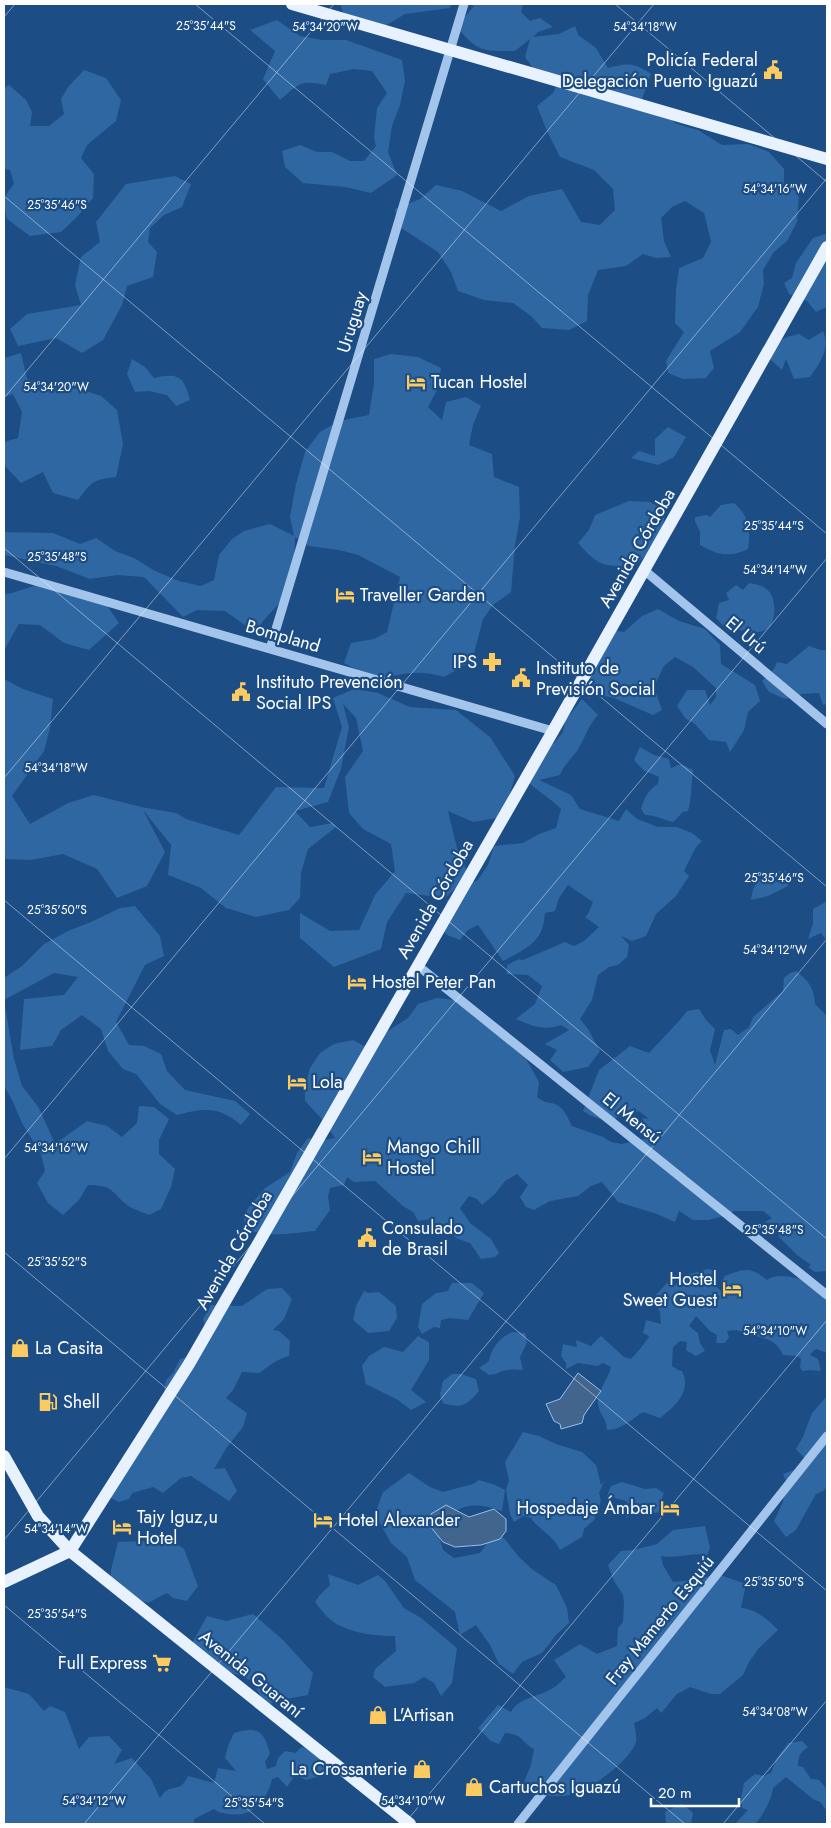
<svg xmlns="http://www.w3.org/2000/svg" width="831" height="1828" font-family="Jost,sans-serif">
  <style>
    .green { fill: #2f67a3 }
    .water { fill: #42658e; stroke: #96c1ed }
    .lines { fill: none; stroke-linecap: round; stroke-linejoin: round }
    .minor { stroke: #a3c5eb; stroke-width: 9 }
    .major { stroke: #e8f1fe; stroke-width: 12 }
    .ticks { fill: none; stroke: #fff; stroke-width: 1; stroke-opacity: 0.45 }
    .labels { text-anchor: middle; stroke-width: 4.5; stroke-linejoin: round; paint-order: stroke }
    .poi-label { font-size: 18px; fill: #fff; stroke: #1c4d85; text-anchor: start }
    .street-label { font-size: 18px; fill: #fff; stroke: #1c4d85 }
    .ticks-label { font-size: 12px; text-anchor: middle; fill: #fff; stroke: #1c4d85; stroke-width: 4.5; stroke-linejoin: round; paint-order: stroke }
  </style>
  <rect width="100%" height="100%" fill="#1c4d85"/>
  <!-- green -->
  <path class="green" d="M340,4H451L450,8L405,14L380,29L346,20Z
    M470,4H523L521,12L530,21L540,18L553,27L538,32L533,37L559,34L575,26L578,35L596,48L608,68C629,63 633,62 651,74L642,99L677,124L698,130L722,145L748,144L769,152L784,169V184L799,193L797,222L787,241L774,252L763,270L764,283L758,307L740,332L710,351L714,368L706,378L683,379L668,373L666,361L684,332L675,323L676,290L679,268L703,258L711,242L704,213L685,201L672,207L661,218L664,241L671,257L656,258L643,254L626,266L598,270L588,295L587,321L569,330L542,328L531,316L513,303L484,300L458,291L451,272L438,252L398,226L395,209L420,199L436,185L462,191L501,211L529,196L562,189L581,222L600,225L615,210L613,189L594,170L560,157L547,131L537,106L553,93L561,76L538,75L525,57L530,39L515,51C484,51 478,53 457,27L474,6Z
    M277,20L300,36L322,40H346L402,60L405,81L400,105L392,126L388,152L397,175L371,193L345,187L303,183L285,167L282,151L300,145L317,152H332L350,161H364L376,146L374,138L377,108L387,93L372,71L354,69L330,74L326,85C300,80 300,83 280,100L263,79L275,51L250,30Z
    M84,70L106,78L121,100L116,121L87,145L81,158L94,174L93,198L76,218L61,232L30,236L7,219C3,201 2,198 14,184L10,170L4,169V88L9,85L26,100L32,112L30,126H49L64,114L61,99L69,86Z
    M175,176L191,184L182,207L164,215L150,228L148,242L157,252L153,277L127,286L122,305L103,340L82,353L56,338L18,346L10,329L27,314L81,305L75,285L81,257L100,242L96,222L126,184Z
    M825,234H827V307L816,312L807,301L789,294L784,283L792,278L796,263L813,238Z
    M823,331C831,348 820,363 810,377L794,379L786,359L782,370L771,360L762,348L787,337L799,334L809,340Z
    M21,353L27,379L55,388L80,389L101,396L117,410L123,444L116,477C93,480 92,481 78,500L53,493L43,472L21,483L4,465V442L18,438L22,412L13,394L4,397V358Z
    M391,354L418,357L441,368L438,388L428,407L442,420L446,402L466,397L481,406L473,425L469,445L492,454L494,477L519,487L520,517L515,545L511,592L493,605L483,619L472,661L444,677C418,669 401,674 376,680L344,663L351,643L374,639L387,632L400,577L358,555L339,550L309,546L295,537L294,569L285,597L263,621L256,633L225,611L197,610L183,617L144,577L117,575L90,579L56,566L4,555V532L53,533L80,544L96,538L115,551L134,558L155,571L179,581L201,586L214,580L219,555L232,539L244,531L270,524L294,536L290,517L296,484L305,452L320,432L339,421L369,415L374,383V359Z
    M132,359L145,367L154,378C179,372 184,377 190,400L176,406L167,395L149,391L135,392L127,374Z
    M668,427L686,437L674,457L658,465L631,458L639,451L655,456V439Z
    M629,501L650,502L665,510L662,539L635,566C604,566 600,568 578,543L589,530L595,515Z
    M734,503C749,516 751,529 748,549C729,558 718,555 700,545V532L695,521V517L707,515L710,517L721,505Z
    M43,583L104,601L119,623L89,650L64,643L40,625L19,624L4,650V594L12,593Z
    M749,583C754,584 761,585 765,588C777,595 777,620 768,628C764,632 757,632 752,634L745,630L729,632L716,618L719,603L729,600L726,593L736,585L743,590Z
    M658,609L679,621L705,629L720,645L721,664L755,685L760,701L748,712L744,730L730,752L726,742L709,740L695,724L685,718L677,706L687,690H705L710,705L716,697V688L693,667L675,657L664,666L654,687L662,710L653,715L614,698L596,694L588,699V670L611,630L624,632L642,616Z
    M809,646L820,650H827V704L823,705L819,693L802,694L785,699L769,692L762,681L774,669L777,662L787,664Z
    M4,679L23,689L53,699L50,728L44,751L12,796L30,824L68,803L94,795L141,807L176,813L186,819L239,835L276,787L324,788L342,727L333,698L354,689L378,693L410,707L456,710L490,737L515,776L503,817L473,822L448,811L457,848L469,876L445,898L406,893L387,922L381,949L334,967L300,938V913L330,931L359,930L375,895L395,871L391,844L363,829L349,813L345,777L363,751L356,718L343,704L349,727L341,769L328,802L295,811L310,827L333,823L336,827L308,849L301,873L300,898L289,910L256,917L226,908L201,888L168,875L171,845L143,810L165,852L147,886L117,898L97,869L63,854L31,860L4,859Z
    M582,699L598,715C588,725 585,739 577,751C571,759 564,765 560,775L539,780L571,795L580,809L619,821L626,809L637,819L658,827H677L692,833L702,841L696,847L684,871L689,876L676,896L656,914L646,936L632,941L621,936L629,945L627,957L618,965L609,967L598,975L592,1000L580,1019L588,1029L600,1051L588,1067L563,1072L550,1060L557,1050L545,1044L569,1030L561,1025C544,1031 532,1026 516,1019L535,1004L542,986L528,975L507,974V965L519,959L523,960L565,942L574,946L584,941L599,927L585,917L588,914L593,902L568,885L559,898L555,911L545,913C544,918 544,924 542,929C537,945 516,954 503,961L478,925L468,930L460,940L447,935L440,926L447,901L465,882L477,881L488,865L494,846L523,843L539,834L556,828L561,809C550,797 536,791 525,779L542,750L554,743L563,732L565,721Z
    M640,747L654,755L669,759L671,768L681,764L693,770C691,784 692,798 688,811L683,812L673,822C666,820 650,814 645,815L641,809C644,798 648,790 658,784L659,777L643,770L634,760Z
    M773,871H786L788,886L768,896L751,900C753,884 758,878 773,871Z
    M827,901V941L821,933L808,939L813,924V909Z
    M135,906L160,936L164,956L145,965L116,1022L129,1045L144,1046L161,1054L167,1071L185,1090L235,1101L250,1114L241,1125C219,1106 204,1108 177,1115L160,1104L136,1074L123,1069L108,1051L101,1029L82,1015L61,1030L52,1046L20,1050L24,999L64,995L78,977L54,973L4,1000L14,1059L22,1086L39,1108L55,1144L87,1121L107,1126L122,1137L137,1123L139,1106L154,1107L169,1119L159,1140V1154L175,1169L171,1187L161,1209L149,1215C143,1212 135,1210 130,1207C111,1194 116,1185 88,1185L79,1200L63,1215L48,1203L37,1183L45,1171L41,1154L22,1123L13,1102L4,1086V978L22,966L44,944L68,931L91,922L120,908Z
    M796,971C809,981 814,988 815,1004L827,1016V1271L815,1272L808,1267L811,1265L797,1255L779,1237L778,1227L765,1222L772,1218L763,1211H734L720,1217L708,1220H693L679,1211L675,1222L657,1214L618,1202L602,1182L591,1186L578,1196L550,1201L534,1210L526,1207L520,1197L528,1185L517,1174L505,1181L495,1194L482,1205L477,1199L469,1196L460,1208L470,1223L491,1239L499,1253L495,1257L481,1259L470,1243L458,1239L430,1219L418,1221L413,1212L403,1206L375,1181L354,1182L347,1177L344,1185L330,1188L328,1197L330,1210L315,1231C299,1232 257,1240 247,1227C246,1226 244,1221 244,1219L248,1208L265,1188L290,1172L297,1153L308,1138L324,1140L335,1138L320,1117L305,1101V1087L310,1068L320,1053L334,1044L353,1040L364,1046L408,1018L418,1004L437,998L463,1001L475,1018L489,1023L520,1048L539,1082L537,1097C547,1105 549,1101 557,1105C565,1109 568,1119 572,1126L603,1137L611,1142L622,1144L651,1137L642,1118L649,1119L639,1111L617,1117L613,1123L591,1116L583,1111L599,1070L630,1046L649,1053L680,1020L687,1011L699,1009L706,1020L715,1029L710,1050L715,1065L724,1030L731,1029L738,1035L749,1027L753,1017L783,991L784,978L790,973Z
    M709,1269L714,1271L717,1278L714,1284L722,1292V1281L725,1276C744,1269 750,1266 767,1280C779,1270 806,1281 820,1285L827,1301V1353L816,1349L813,1351L810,1355L818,1359L821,1371L810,1370L803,1371L800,1368L801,1359L798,1356L783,1355C777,1340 765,1338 750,1335C739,1332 740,1329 727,1331L729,1337L725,1343H716L717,1335L710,1331L696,1316L689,1326L698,1333L700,1343L705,1351L696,1356L686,1350L687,1342L680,1341L673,1347L672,1366L678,1370L682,1371C692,1392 675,1406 660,1418L643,1412C632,1419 621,1430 607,1430C606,1416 602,1419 599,1408C594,1394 608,1380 611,1367L603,1363L598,1366L578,1363L566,1369V1363L561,1356L563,1344L577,1347L576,1340L591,1346L601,1336L624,1357L631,1359C634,1356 648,1340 649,1336L643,1333L646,1320L661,1324L660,1312L653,1298L667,1283L674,1286L679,1282L682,1276Z
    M452,1283H472L484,1293L468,1320L450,1318L441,1320L440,1328L434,1327L422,1334L418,1327L422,1304L436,1293L448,1291Z
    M282,1288L292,1299L284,1319L273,1330L279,1331L290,1341L289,1356C277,1359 269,1366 259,1373L242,1372L233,1390L226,1398L247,1413L243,1427L227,1447L214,1469L225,1468L237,1491L229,1501L191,1476L181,1478L163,1493L153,1487L132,1493L129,1499L119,1502L107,1496L159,1418L166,1380L173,1373L180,1359L195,1355L207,1334L203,1319L211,1305L242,1306L267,1289Z
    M364,1291L368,1293L379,1292L396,1306L397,1318L389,1331L368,1333L353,1320L356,1306Z
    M512,1332L525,1333L527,1343L520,1357L523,1370C514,1369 503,1369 496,1374L489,1375L479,1368L489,1361C491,1348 500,1337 512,1332Z
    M418,1336L429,1342V1360L411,1390L426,1402L411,1410L398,1400L366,1384L362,1366L369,1356L384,1347L403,1352Z
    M452,1374H461L476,1379L479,1391C467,1405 462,1409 443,1403L440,1394L443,1381Z
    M827,1396V1487L823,1491L816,1494L796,1530L786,1537L774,1521L782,1504L788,1486L783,1474L794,1470L807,1461L796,1449L803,1437L812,1413Z
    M523,1432L539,1436L556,1444L582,1452L596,1465L601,1485L605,1480L599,1493L601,1501L594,1520L584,1529L582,1537L560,1550C554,1536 539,1530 531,1518L523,1516L514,1522L510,1514L506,1490L509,1480L505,1462Z
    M409,1473L430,1487L443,1492L473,1484L479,1480L495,1485L505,1490L502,1511C471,1501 460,1504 436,1526L443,1550L454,1558L480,1553L497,1530L520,1558L533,1570L556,1585L567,1608L569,1623L556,1635L542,1653L522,1662L513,1674L499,1664L490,1645L476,1625L460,1635L455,1612L415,1580L407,1557L391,1543L375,1514L383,1492Z
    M622,1482L645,1489L656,1488L664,1493L661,1501V1512L638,1515L634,1513L626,1518L627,1501L607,1496L611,1486Z
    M705,1526L710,1548L707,1555C692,1552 676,1559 661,1556L663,1565L673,1582L695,1580L717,1574L746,1584L741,1608C755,1609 768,1619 778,1630L759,1648L749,1662L743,1675L720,1694H711L690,1687L677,1694L661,1713L657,1708L645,1718L634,1723C635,1728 637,1737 636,1742C630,1761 588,1792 570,1795C555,1798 542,1795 527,1791L524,1782L531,1765L534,1749C520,1742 525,1735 505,1733L499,1744L491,1741L478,1728L498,1705L511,1712C518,1698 538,1697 551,1689C557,1686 561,1681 566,1677L554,1660L580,1644L597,1654L617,1646L618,1628L623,1622L624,1602L623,1595L614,1581L608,1565L621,1551L633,1550L657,1544L673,1530Z
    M171,1540L184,1549L198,1586L187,1601L173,1598L167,1593L148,1603L110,1588L111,1570L118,1542Z
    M328,1574L358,1585L378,1575L385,1581L404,1608L421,1618L457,1648L452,1683L441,1696L434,1683L424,1677L414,1683L385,1687L373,1677L375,1669L396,1651L395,1636C377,1636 357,1634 341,1626C330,1622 322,1611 315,1602L319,1596L330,1585Z
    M253,1614L283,1640L313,1673L308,1695L286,1699L266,1705L252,1681L219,1667L191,1645L207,1616L226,1621Z
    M4,1687L29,1694L44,1711L50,1706L65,1712L79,1749L89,1737L109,1736L122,1750L114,1764L132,1758L151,1779L160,1798C162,1795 164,1792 166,1791C177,1784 179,1793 188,1776L214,1783L218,1768L236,1771L225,1758L228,1746L234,1733C258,1726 264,1730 270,1754L265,1762L267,1769L276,1766L278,1758L285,1751L296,1753L300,1748L304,1747L324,1761V1775L306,1780L295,1775L287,1787L278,1777L272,1779C267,1801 252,1818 228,1814C222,1813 219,1813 214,1809L194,1819V1824H4V1763L5,1760L4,1758Z
    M802,1741L808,1747C800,1752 798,1757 798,1766L803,1767L811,1779L819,1780L827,1789V1814H826L827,1811L820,1802L813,1799L786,1777L773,1788C772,1799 763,1815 756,1823L735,1824L748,1810L742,1808L741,1798L744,1783L755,1774L764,1776L771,1773L777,1758L788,1743Z
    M681,1804L685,1806L693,1813L691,1824H666L665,1812Z"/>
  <!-- water -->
  <path class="water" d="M578,1373L601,1391L584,1415L582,1423L561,1429L560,1424L554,1421L546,1404L560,1399Z
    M446,1505L469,1517L494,1509L506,1519V1531L500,1539L481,1545L455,1547L443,1542L430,1526L431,1514Z"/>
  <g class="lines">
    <!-- minor -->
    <path class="minor" d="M644,570L827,724
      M4,572L553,731
      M270,649L464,4
      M417,965L827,1295
      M518,1824L827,1436"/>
    <!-- major -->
    <path class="major" d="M292,4L827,159
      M4,1456L38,1516L70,1551L410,1824
      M4,1582L70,1551L189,1364L553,731L827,247"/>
  </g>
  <!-- ticks -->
  <path class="ticks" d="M195,4L827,534M615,4L827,182M4,17L15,4M4,196L827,887M4,398L334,4M4,548L827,1239M4,778L654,4M4,900L827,1591M4,1159L827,178M4,1252L685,1824M4,1540L827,558M4,1605L265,1824M84,1824L827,939M404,1824L827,1320M723,1824L827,1700"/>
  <!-- icons -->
  <defs>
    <g id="civic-bare" transform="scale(1.5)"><path d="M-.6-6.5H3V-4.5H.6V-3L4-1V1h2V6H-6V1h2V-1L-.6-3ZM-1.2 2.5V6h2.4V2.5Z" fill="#fbca61" stroke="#1c4d85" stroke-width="2.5" paint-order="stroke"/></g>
    <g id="hotel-bare" transform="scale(1.5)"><path d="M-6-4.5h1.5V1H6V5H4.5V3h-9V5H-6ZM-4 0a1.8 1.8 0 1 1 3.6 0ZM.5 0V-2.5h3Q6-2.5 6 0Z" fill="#fbca61" stroke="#1c4d85" stroke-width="2.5" paint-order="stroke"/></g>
    <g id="pharmacy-bare" transform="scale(1.5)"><path d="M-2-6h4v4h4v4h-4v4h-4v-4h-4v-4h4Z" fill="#fbca61" stroke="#1c4d85" stroke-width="2.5" paint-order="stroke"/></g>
    <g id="shop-bare" transform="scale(1.5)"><path d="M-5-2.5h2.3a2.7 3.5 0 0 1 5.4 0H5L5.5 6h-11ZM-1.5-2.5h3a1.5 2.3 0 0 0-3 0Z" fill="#fbca61" stroke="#1c4d85" stroke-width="2.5" paint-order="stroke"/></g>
    <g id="fuel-bare" transform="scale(1.5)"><path d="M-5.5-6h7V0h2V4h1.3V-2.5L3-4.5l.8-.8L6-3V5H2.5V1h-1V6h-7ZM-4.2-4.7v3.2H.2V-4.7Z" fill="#fbca61" stroke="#1c4d85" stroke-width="2.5" paint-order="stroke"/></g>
    <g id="supermarket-bare" transform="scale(1.5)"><path d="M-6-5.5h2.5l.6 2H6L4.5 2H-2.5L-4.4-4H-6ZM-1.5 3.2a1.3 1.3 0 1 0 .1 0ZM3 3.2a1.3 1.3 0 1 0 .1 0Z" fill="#fbca61" stroke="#1c4d85" stroke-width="2.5" paint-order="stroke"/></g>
  </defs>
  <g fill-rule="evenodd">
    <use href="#civic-bare" x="773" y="70"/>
    <use href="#hotel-bare" x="416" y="382"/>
    <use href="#hotel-bare" x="345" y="595"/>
    <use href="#pharmacy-bare" x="492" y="662"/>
    <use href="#civic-bare" x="521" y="678"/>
    <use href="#civic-bare" x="241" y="692"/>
    <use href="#hotel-bare" x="357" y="982"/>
    <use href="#hotel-bare" x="297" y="1082"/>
    <use href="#hotel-bare" x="372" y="1157"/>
    <use href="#civic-bare" x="367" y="1238"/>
    <use href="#hotel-bare" x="732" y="1289"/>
    <use href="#shop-bare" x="20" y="1348"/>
    <use href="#fuel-bare" x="48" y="1402"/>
    <use href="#hotel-bare" x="670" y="1508"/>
    <use href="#hotel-bare" x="323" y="1520"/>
    <use href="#hotel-bare" x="122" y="1527"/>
    <use href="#supermarket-bare" x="162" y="1663"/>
    <use href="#shop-bare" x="378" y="1715"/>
    <use href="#shop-bare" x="422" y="1769"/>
    <use href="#shop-bare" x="474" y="1787"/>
  </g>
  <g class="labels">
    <!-- poi labels -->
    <g class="poi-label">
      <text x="758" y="66" text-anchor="end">Policía Federal<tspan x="758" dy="21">Delegación Puerto Iguazú</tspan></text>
      <text x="431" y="388">Tucan Hostel</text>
      <text x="360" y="601">Traveller Garden</text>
      <text x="477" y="668" text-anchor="end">IPS</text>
      <text x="536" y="674">Instituto de<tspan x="536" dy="21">Previsión Social</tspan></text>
      <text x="256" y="688">Instituto Prevención<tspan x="256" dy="21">Social IPS</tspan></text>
      <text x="372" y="988">Hostel Peter Pan</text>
      <text x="312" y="1088">Lola</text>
      <text x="387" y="1153">Mango Chill<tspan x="387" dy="21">Hostel</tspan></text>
      <text x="382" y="1234">Consulado<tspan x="382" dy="21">de Brasil</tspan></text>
      <text x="717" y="1285" text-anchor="end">Hostel<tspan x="717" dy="21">Sweet Guest</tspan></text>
      <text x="35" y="1354">La Casita</text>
      <text x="63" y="1408">Shell</text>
      <text x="655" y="1514" text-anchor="end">Hospedaje Ámbar</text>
      <text x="137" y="1523">Tajy Iguz,u<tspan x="137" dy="21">Hotel</tspan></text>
      <text x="338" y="1526">Hotel Alexander</text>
      <text x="147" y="1669" text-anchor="end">Full Express</text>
      <text x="393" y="1721">L'Artisan</text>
      <text x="407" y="1775" text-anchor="end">La Crossanterie</text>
      <text x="489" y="1793">Cartuchos Iguazú</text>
    </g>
    <!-- street labels -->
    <g class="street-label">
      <text transform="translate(352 322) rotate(-73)" y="6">Uruguay</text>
      <text transform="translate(637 548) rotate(-60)" y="6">Avenida Córdoba</text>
      <text transform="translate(746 635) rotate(40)" y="6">El Urú</text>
      <text transform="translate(283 636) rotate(16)" y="6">Bompland</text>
      <text transform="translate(435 899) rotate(-60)" y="6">Avenida Córdoba</text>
      <text transform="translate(632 1118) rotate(39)" y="6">El Mensú</text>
      <text transform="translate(234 1250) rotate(-60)" y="6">Avenida Córdoba</text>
      <text transform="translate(660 1620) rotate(-51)" y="6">Fray Mamerto Esquiú</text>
      <text transform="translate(251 1674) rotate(39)" y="6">Avenida Guaraní</text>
    </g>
  </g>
  <g class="ticks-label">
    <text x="206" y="30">25°35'44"S</text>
    <text x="325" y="31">54°34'20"W</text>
    <text x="645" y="31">54°34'18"W</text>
    <text x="775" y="193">54°34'16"W</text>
    <text x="57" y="209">25°35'46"S</text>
    <text x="56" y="391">54°34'20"W</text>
    <text x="774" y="530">25°35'44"S</text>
    <text x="57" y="561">25°35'48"S</text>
    <text x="775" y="574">54°34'14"W</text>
    <text x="56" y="772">54°34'18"W</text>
    <text x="774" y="882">25°35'46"S</text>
    <text x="57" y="914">25°35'50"S</text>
    <text x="775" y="954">54°34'12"W</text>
    <text x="56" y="1152">54°34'16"W</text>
    <text x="774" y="1234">25°35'48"S</text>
    <text x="57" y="1266">25°35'52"S</text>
    <text x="775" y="1335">54°34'10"W</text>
    <text x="56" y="1533">54°34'14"W</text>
    <text x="774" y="1586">25°35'50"S</text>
    <text x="57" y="1618">25°35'54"S</text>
    <text x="775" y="1716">54°34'08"W</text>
    <text x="94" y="1805">54°34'12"W</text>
    <text x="413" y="1805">54°34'10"W</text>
    <text x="254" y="1807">25°35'54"S</text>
  </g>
  <!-- border -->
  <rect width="831" height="1828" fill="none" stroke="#ffffff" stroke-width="10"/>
  <!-- scale -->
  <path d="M651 1798v8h88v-8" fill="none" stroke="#ffffff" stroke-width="2.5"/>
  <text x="658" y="1798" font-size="15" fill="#ffffff" stroke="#1c4d85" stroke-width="4" paint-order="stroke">20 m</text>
</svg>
